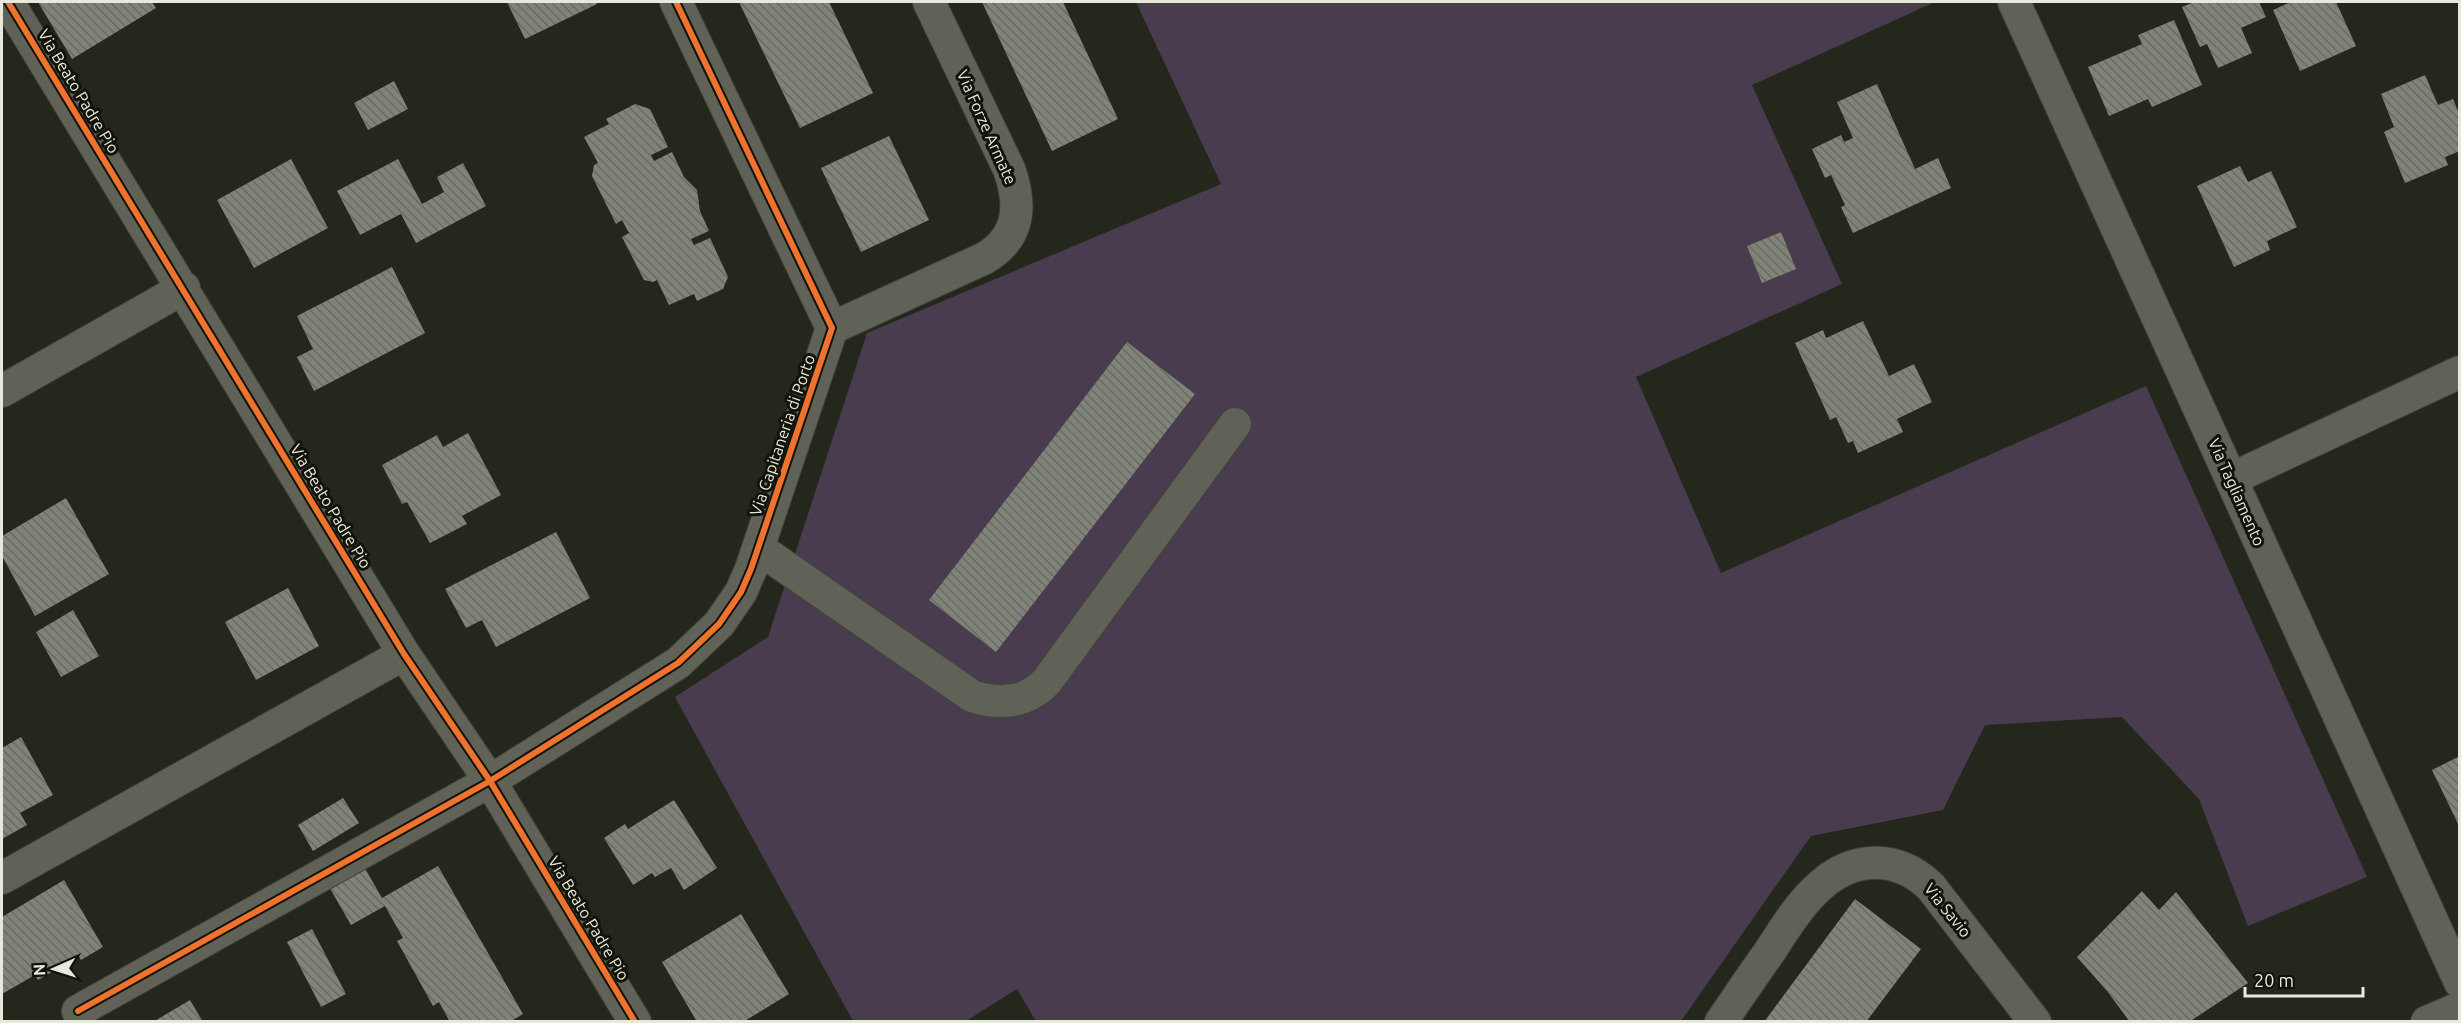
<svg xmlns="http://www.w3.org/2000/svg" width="2461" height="1023" font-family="Ubuntu,sans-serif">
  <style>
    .grass { fill: #493c4f }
    .building { fill: url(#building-back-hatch) }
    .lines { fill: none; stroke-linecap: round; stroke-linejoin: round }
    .minor-casing { stroke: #404339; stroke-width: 34 }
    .minor { stroke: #606258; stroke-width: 32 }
    .cycleway-casing { stroke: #12140a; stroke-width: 10 }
    .cycleway { stroke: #ef722f; stroke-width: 6 }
    .labels { text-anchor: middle; stroke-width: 6; stroke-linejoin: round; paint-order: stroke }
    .street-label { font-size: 16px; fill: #e6eadb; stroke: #12140a }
  </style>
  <defs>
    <pattern id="building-back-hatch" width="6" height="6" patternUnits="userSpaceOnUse" patternTransform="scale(1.5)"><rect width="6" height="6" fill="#808378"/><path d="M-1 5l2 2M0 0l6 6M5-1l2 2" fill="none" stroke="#686b62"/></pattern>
  </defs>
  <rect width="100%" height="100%" fill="#24271b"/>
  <!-- grass -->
  <path class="grass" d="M1136,2H1935L1752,85L1842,284L1636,377L1721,573L2146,386L2367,877L2248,926L2199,799L2122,717L1985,725L1943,810L1811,836L1681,1021H1036L1017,989L966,1021H853L675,697L768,637L867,333L1221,184Z"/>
  <!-- building -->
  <path class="building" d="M38,2H152L156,8L72,59Z
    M507,2H596L597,4L525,39Z
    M739,2H829L873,93L800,128Z
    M982,2H1063L1118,119L1052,151Z
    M2194,2H2259L2266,17L2241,28L2252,53L2218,68L2207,44L2200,47L2182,7Z
    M2291,2H2336L2356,46L2300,71L2273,10Z
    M2174,20L2202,85L2152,107L2148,99L2109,116L2088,67L2142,44L2138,35Z
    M2425,75L2438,105L2453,99L2460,116V151L2445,157L2448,165L2405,183L2384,132L2394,127L2381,94Z
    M394,81L408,109L368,130L354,103Z
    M1877,84L1915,169L1938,158L1951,188L1853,233L1841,207L1845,205L1831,175L1825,178L1812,149L1841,135L1844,142L1853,138L1837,102Z
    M635,104L650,109L668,147L651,155L654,161L672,152L684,177L697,190L700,211L709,231L691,239L694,245L710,238L728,277L723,289L697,301L694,294L669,305L657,280L653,282L644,280L622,237L629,233L622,220L616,224L592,176L594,165L598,163L584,137L609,124L606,119Z
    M889,136L929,220L861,252L821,168Z
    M291,159L328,228L254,268L217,200Z
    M398,159L422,204L444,192L437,177L463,163L486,206L416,243L401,214L360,235L337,191Z
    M2240,166L2248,182L2271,171L2297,227L2267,241L2270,250L2234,267L2197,186Z
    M1781,232L1796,269L1762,283L1747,246Z
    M392,267L425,333L314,391L297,357L313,349L297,316Z
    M1863,321L1889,376L1914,364L1932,402L1897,419L1903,432L1858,453L1853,441L1848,443L1836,417L1830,420L1795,343L1823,330L1826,338Z
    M1127,342L1195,394L996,652L929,600Z
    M468,433L501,495L462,516L467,524L430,543L407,502L402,504L382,465L437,435L443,447Z
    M66,498L109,574L35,616L2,556V536Z
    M556,532L590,598L496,647L482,620L466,628L445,589Z
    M288,588L319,646L256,680L225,622Z
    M73,610L99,656L61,677L36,632Z
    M21,737L53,795L20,813L27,825L2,839V748Z
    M2460,756V828L2432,770Z
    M343,798L359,823L313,851L298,825Z
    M674,800L717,868L684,890L671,868L655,877L652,873L633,885L604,838L625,824L628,829Z
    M363,865L382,898L438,866L523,1014L510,1022H450L439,1002L433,1006L397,941L403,938L385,906L351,925L328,885Z
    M64,880L103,947L81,960L79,956L38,980L35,975L2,994V917Z
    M2142,891L2159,910L2176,892L2248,983L2189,1022H2130L2107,991L2077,957Z
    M1855,899L1921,949L1866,1022H1764Z
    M741,914L789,994L743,1022H697L662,962Z
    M312,929L346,994L321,1007L287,942Z
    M190,1000L203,1022H153Z"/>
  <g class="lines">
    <!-- minor casing -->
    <g class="minor-casing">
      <path id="minor" d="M8,2L404,654L490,781L635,1022
        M2014,2L2460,982
        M832,328L985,258C1020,237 1022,205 1009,169L929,2
        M2,391L184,288
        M2231,479L2460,372
        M758,548L972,696C999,705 1027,703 1047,681L1235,424
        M2,878L404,654
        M78,1011L490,781L678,663L719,624L741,592L751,569L832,328L676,2
        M1721,1022C1737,999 1752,976 1768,954C1784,930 1799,904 1821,885C1855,855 1898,855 1931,887L2035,1022
        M2427,1022L2460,1008"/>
    </g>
    <!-- minor -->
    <use href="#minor" class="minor"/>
    <!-- cycleway casing -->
    <g class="cycleway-casing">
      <path id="cycleway" d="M8,2L404,654L490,781L635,1022
        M78,1011L490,781L678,663L719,624L741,592L751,569L832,328L676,2"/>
    </g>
    <!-- cycleway -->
    <use href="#cycleway" class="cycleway"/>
  </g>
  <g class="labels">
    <!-- street labels -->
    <g class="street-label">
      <text transform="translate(79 91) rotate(59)" y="6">Via Beato Padre Pio</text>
      <text transform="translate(987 127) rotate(66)" y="6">Via Forze Armate</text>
      <text transform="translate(782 435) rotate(-71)" y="6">Via Capitaneria di Porto</text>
      <text transform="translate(2237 492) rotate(66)" y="6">Via Tagliamento</text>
      <text transform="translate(331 506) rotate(59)" y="6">Via Beato Padre Pio</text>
      <text transform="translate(1948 910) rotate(51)" y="6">Via Savio</text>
      <text transform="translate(589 918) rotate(59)" y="6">Via Beato Padre Pio</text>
    </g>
  </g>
  <!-- border -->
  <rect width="2461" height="1023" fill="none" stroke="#e6eadb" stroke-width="6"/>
  <!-- north arrow -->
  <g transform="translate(54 969) rotate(267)" stroke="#12140a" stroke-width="4.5" paint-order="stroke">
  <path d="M0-4.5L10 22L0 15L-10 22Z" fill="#e6eadb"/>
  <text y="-9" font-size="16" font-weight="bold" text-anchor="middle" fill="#e6eadb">N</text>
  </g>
  <!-- scale -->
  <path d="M2245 987v9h118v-9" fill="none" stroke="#e6eadb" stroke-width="3"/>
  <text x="2254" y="987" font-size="18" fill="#e6eadb" stroke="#12140a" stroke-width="4.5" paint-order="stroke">20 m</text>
</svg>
